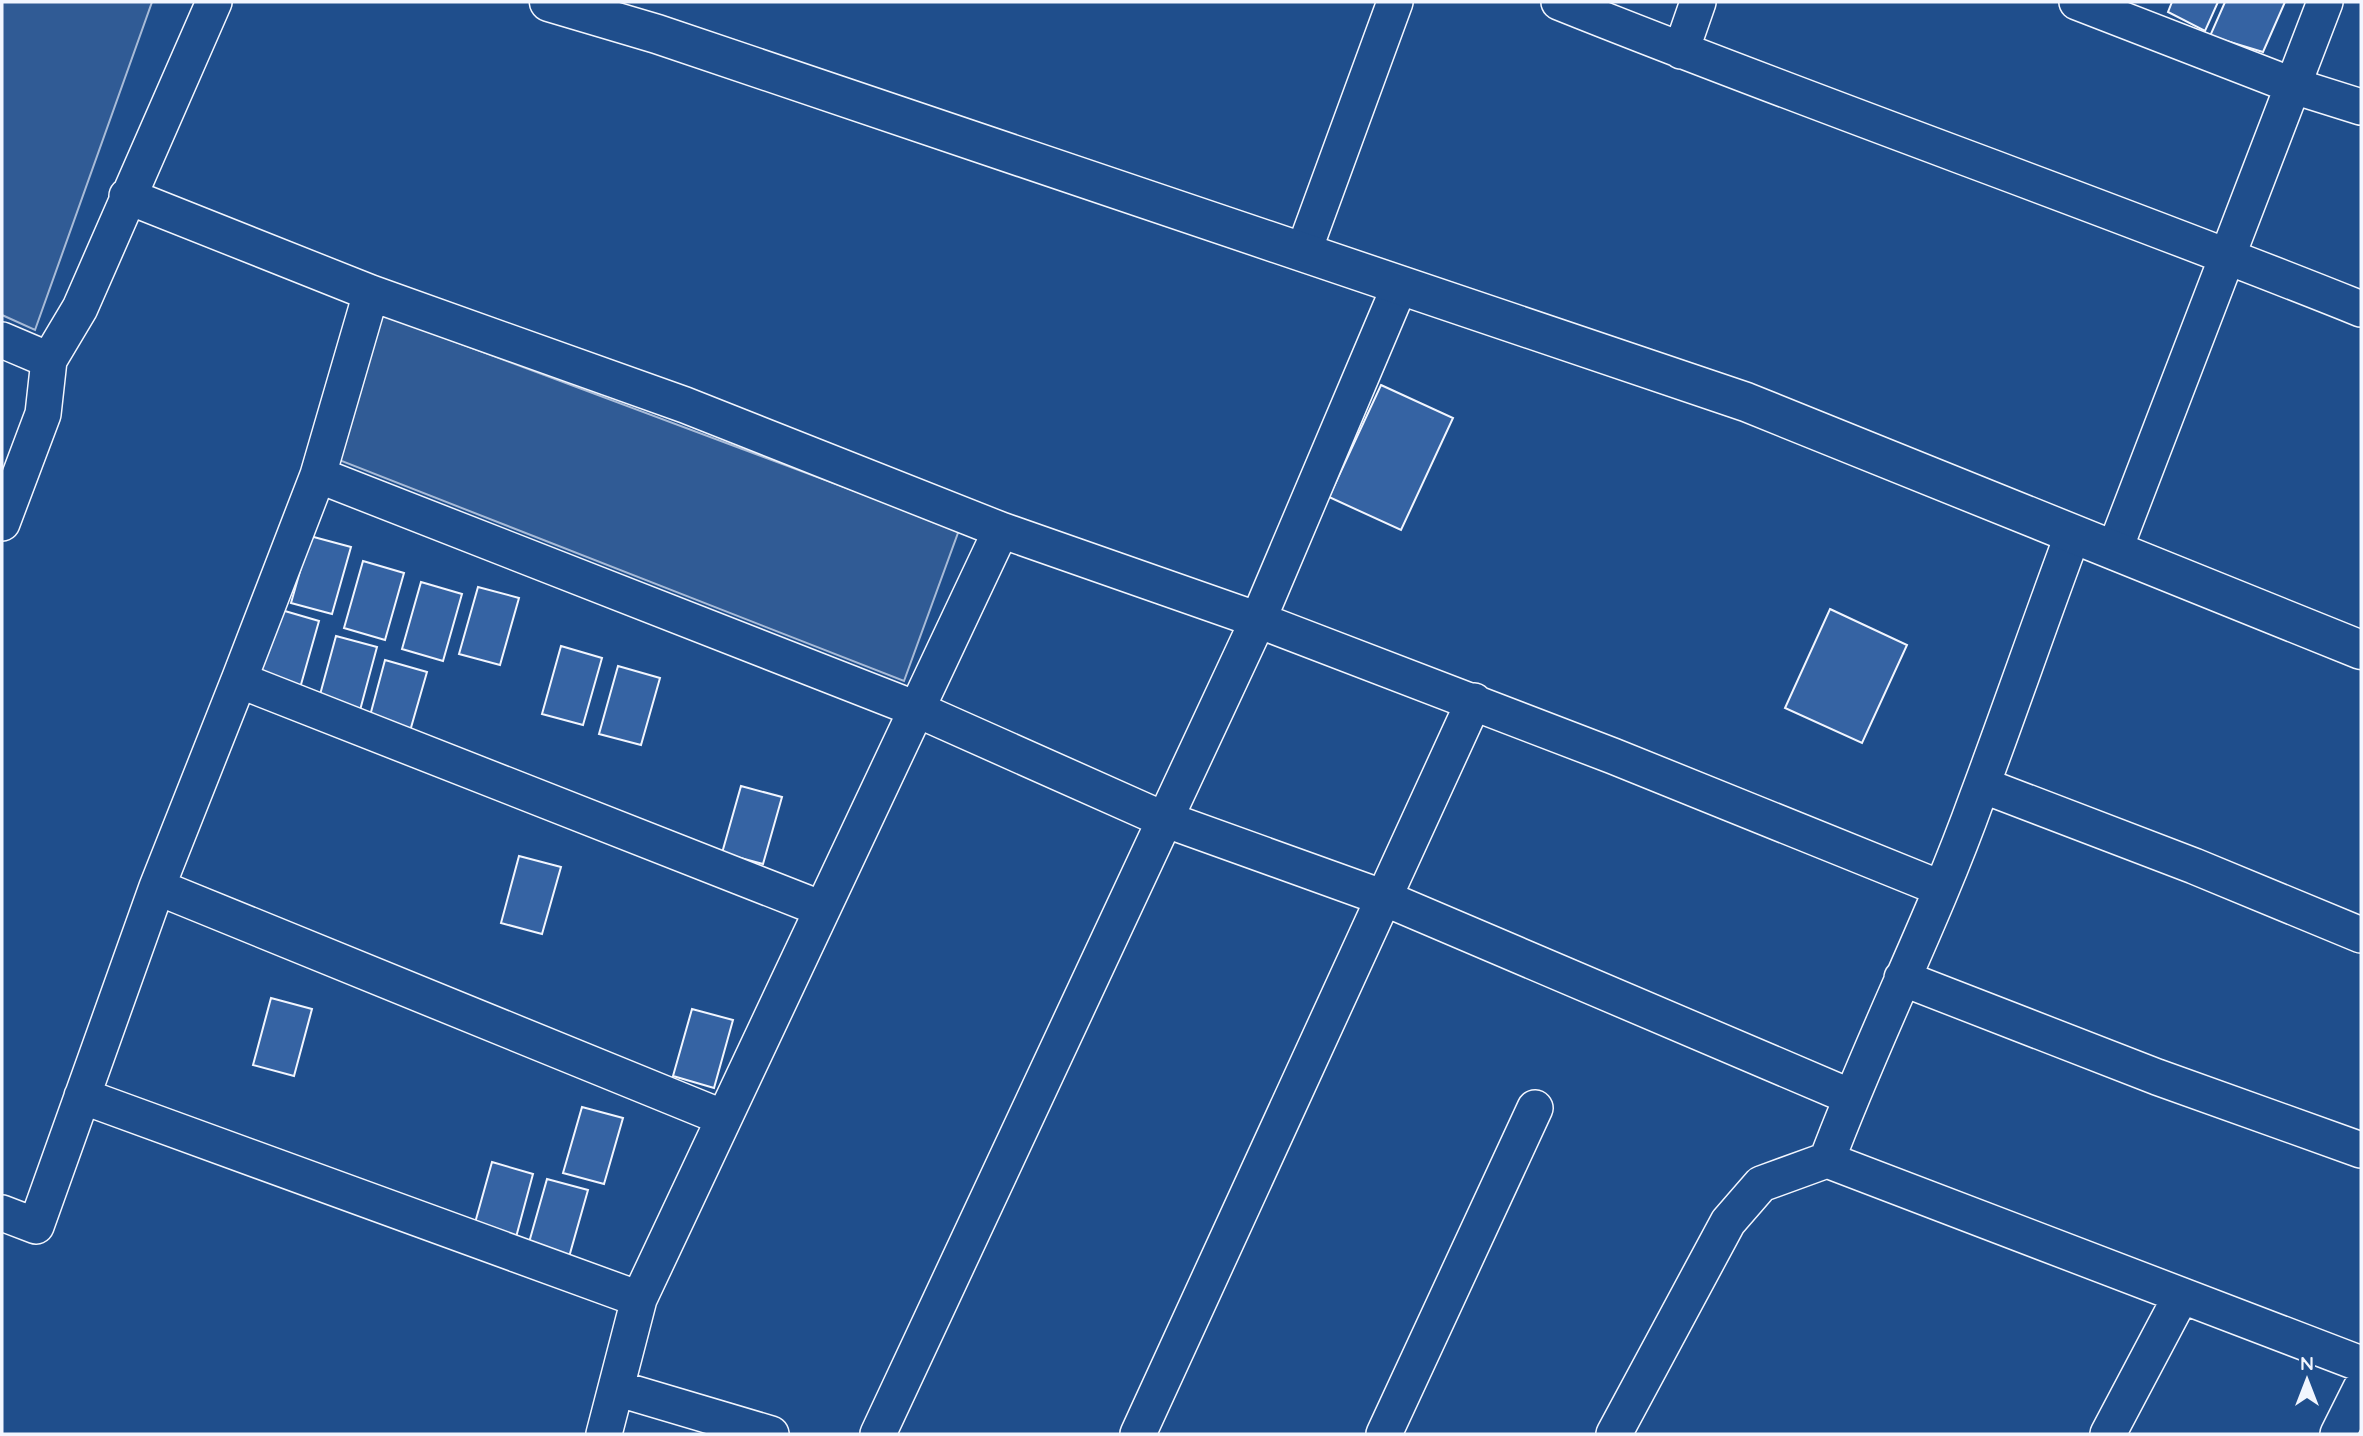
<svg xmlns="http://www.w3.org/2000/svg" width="2363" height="1436" font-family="Quicksand,sans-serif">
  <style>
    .built { fill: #305b95; stroke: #a8bbd7; stroke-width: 2 }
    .building { fill: #3563a3; stroke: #f2f6ff; stroke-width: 2 }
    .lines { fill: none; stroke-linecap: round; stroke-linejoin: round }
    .street-casing { stroke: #f2f6ff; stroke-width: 38 }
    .secondary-casing { stroke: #f2f6ff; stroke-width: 41 }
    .street { stroke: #1f4e8c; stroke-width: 35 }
    .secondary { stroke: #1f4e8c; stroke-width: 38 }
  </style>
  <rect width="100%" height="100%" fill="#1f4e8c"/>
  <!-- built -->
  <path class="built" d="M2,2H152L35,330L2,315Z
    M378,313L959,530L904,681L339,460Z"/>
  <!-- building -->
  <path class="building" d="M2172,2H2218L2205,31L2168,12Z
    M2225,2H2285L2263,52L2210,36Z
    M1381,385L1453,418L1401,530L1329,497Z
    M310,536L351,547L332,614L291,603Z
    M363,561L404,573L385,640L344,628Z
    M421,582L462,594L443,661L402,649Z
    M478,587L519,598L500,665L459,654Z
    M278,609L319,621L300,688L259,677Z
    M1830,609L1907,645L1862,743L1785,708Z
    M336,636L377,647L359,714L318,702Z
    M561,646L602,658L583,725L542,714Z
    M385,660L427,672L408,738L367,727Z
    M618,666L660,678L641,745L599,734Z
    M741,786L782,797L763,864L722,853Z
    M519,856L561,867L542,934L501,923Z
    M271,998L312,1009L294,1076L253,1065Z
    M692,1009L733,1020L714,1088L673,1076Z
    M582,1107L623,1118L604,1184L563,1173Z
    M492,1162L533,1174L515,1241L473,1230Z
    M547,1179L588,1190L569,1257L528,1246Z"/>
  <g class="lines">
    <!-- street casing -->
    <g class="street-casing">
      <path id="street" d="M1559,2C1825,109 2095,202 2361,309
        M2077,2L2294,86L2361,107
        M1681,51L1698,2
        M127,196L371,293L685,405L1001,530L1258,620L1400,285
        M1303,253L1395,2
        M371,293L318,475L916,709L1156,816L1384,898L1851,1097
        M2,340L49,360L80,308L214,2
        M318,475L239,680L822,909
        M2,523L43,414L49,360
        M2073,534C2040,622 2010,710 1977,798C1933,921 1873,1037 1827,1160L2361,1364
        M2114,551L2325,2
        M239,680L157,887L724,1118
        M1982,785L2194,866L2361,935
        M1902,978L2157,1077L2361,1150
        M82,1096L639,1299
        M2,1213L36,1226L157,887
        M616,1388L771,1434
        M604,1434L639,1299L1001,530
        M878,1434L1258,620L1613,756L1940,888
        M1138,1434L1474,701
        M1384,1434L1535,1108
        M1614,1434L1728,1222L1761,1184L1827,1160
        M2108,1434L2181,1296
        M2338,1434L2361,1388"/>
    </g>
    <!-- secondary casing -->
    <g class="secondary-casing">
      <path id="secondary" d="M549,2L657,34L1746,402L2361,650"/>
    </g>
    <!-- street -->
    <use href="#street" class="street"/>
    <!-- secondary -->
    <use href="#secondary" class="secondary"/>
  </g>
  <!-- border -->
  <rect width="2363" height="1436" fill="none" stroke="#f2f6ff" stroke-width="7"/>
  <!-- north arrow -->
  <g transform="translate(2307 1380)" stroke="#1f4e8c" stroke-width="5" paint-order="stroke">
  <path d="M0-5L12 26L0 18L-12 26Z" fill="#f2f6ff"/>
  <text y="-10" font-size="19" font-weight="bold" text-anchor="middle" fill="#f2f6ff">N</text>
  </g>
</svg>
